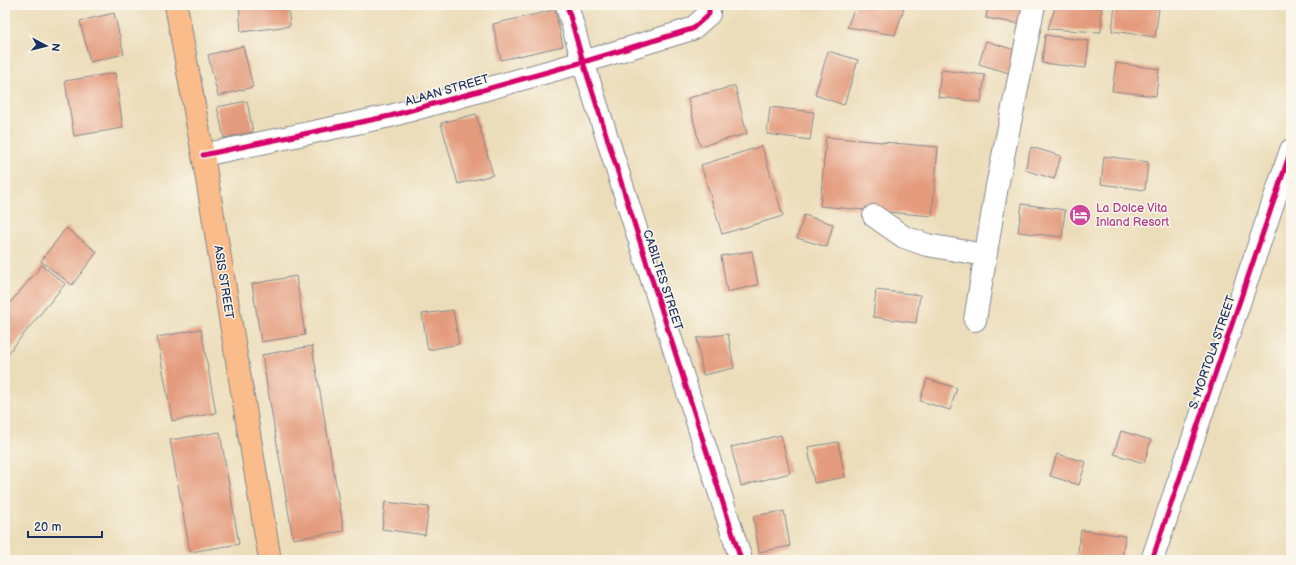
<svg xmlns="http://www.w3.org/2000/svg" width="1296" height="565" font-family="'Balsamiq Sans',sans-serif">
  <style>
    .building { fill: #e49a7b }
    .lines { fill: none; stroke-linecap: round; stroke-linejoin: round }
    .minor-casing { stroke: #84868c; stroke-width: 24 }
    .major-casing { stroke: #84868c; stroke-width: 24 }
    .minor { stroke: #fff; stroke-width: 22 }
    .major { stroke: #f9bc8a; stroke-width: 22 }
    .cycleway-casing { stroke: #fbf7ec; stroke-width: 8 }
    .cycleway { stroke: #d6006c; stroke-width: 5 }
    .labels { text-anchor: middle; stroke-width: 3; stroke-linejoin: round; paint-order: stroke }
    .street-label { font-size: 12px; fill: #1b2f5e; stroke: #fbf7ec }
    .hotel-label { font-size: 12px; fill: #b23c85; stroke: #fbf7ec; text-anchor: start }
  </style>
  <rect width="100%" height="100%" fill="#fbf7ec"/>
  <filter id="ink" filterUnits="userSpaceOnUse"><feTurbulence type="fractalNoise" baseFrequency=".025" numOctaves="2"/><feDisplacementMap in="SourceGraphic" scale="8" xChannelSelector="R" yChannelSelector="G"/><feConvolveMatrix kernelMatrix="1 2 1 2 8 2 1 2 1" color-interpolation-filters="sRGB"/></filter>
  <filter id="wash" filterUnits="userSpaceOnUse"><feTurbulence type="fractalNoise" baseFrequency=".012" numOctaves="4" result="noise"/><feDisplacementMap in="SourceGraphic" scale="16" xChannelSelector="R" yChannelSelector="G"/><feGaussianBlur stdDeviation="0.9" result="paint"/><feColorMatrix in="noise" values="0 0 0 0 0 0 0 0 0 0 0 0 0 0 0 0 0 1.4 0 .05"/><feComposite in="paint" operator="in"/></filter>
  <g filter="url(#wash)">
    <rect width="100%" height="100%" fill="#ecddba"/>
    <g id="blocks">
      <!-- building -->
      <path class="building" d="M239,5H288L290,26L241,32Z
        M856,5H905L895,35L847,27Z
        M988,5H1024L1021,24L986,18Z
        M1056,5H1083L1102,8L1101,32L1048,29Z
        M1115,5L1159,9L1155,37L1112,31Z
        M555,10L563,46L501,60L493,24Z
        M114,13L124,54L90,62L80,21Z
        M1045,35L1089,41L1086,68L1042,63Z
        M986,41L1015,50L1009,73L979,64Z
        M243,46L253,87L218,96L208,55Z
        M828,51L858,60L844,105L815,95Z
        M1116,63L1159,69L1156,96L1112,91Z
        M941,70L985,75L981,102L938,97Z
        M115,73L123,128L74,136L65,81Z
        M735,86L747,134L700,146L688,98Z
        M247,101L253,132L224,138L217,107Z
        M770,107L814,112L810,140L767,134Z
        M476,114L493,175L458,184L441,123Z
        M826,137L938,147L932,216L820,206Z
        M762,146L783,216L722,234L701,165Z
        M1031,147L1061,156L1054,179L1025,170Z
        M1104,156L1148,162L1145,190L1101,184Z
        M1022,204L1065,210L1062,237L1018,232Z
        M804,215L833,224L827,247L797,238Z
        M66,228L97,252L72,285L41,261Z
        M752,251L758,285L727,292L721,256Z
        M42,265L65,284L5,357V309Z
        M296,276L305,335L261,342L252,284Z
        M876,290L920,295L916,323L873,317Z
        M453,310L459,344L428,350L422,314Z
        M201,329L216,413L172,421L157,337Z
        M728,334L734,368L703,375L697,338Z
        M312,346L344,531L293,539L262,355Z
        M927,379L957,388L950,410L920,401Z
        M1121,431L1151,440L1144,463L1114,454Z
        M220,432L239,544L190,552L170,440Z
        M781,435L790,473L741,486L731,447Z
        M838,442L845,477L814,483L808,447Z
        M1057,454L1086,462L1079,485L1050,476Z
        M385,502L429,507L425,535L382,529Z
        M784,511L790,546L759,552L753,516Z
        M1081,530L1125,536L1122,560H1094L1077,558Z"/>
    </g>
  </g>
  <g filter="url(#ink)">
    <use href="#blocks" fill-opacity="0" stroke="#84868c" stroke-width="1"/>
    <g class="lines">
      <!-- minor casing -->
      <g class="minor-casing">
        <path id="minor" d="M567,5L583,62L741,560
          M203,155L390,116L583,62L692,29L709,14V5
          M874,216L904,237L927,245L985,255
          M975,320L997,186L1034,5
          M1152,560L1291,150"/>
      </g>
      <!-- major casing -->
      <g class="major-casing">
        <path id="major" d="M176,5L203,155L270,560"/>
      </g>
      <!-- minor -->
      <use href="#minor" class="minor"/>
      <!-- major -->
      <use href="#major" class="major"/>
      <!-- cycleway casing -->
      <g class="cycleway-casing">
        <path id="cycleway" d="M567,5L583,62L741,560
          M203,155L390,116L583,62L692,29L709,14V5
          M1152,560L1291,150"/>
      </g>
      <!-- cycleway -->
      <use href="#cycleway" class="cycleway"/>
    </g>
  </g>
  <!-- icons -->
  <defs>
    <g id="hotel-disc" transform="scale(1.15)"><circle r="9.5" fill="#d1479c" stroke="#fbf7ec"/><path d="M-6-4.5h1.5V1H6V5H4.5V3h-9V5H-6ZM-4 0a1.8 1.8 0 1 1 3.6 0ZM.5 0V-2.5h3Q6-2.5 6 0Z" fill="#fff"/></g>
  </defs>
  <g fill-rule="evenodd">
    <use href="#hotel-disc" x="1080" y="215"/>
  </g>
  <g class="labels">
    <!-- street labels -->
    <g class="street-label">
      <text transform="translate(447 90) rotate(-16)" y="4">ALAAN STREET</text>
      <text transform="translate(663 280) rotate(72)" y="4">CABILTES STREET</text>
      <text transform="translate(224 282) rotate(81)" y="4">ASIS STREET</text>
      <text transform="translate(1212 352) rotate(-71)" y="4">S. MORTOLA STREET</text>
    </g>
    <!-- hotel labels -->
    <g class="hotel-label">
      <text x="1096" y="212">La Dolce Vita<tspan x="1096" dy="14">Inland Resort</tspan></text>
    </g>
  </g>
  <!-- margin -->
  <rect width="1296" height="565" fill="none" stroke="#fbf7ec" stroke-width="20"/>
  <!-- north arrow -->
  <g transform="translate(46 46) rotate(97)" stroke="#fbf7ec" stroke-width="3" paint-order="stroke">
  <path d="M0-3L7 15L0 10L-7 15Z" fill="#1b2f5e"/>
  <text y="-6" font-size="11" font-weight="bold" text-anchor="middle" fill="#1b2f5e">N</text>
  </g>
  <!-- scale -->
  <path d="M28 531v6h74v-6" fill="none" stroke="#1b2f5e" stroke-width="2"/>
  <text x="34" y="531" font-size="12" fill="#1b2f5e" stroke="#fbf7ec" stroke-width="3" paint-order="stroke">20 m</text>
</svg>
